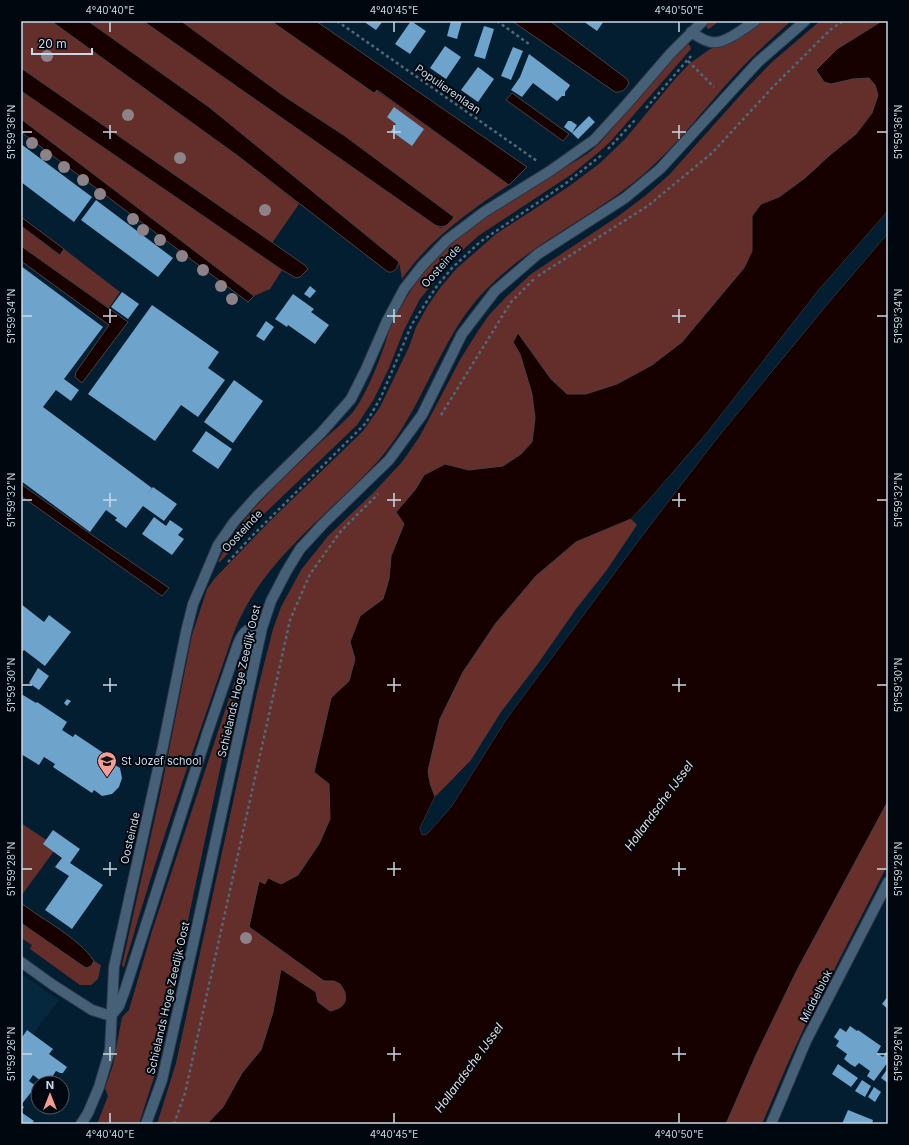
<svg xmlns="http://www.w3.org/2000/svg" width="909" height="1145" font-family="Inter,sans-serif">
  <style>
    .built { fill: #06283e }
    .green { fill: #642e2a }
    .forest { fill: #682f2b }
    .water { fill: #170000; stroke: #4c4145 }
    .pier { fill: #041e31 }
    .building { fill: #6ea3cc }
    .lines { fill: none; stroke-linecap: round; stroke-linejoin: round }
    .minor-casing { stroke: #2c3545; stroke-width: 12 }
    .path { stroke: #536979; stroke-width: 2.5; stroke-dasharray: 3 3; stroke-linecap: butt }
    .minor { stroke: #466177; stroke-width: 10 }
    .tree { fill: #8c8288 }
    .ticks { fill: none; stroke: #c9d9e5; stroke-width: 1.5 }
    .labels { text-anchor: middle; stroke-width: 4; stroke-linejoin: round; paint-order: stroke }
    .street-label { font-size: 11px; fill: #c9d9e5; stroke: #01070f }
    .poi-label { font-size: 11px; fill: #c9d9e5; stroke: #01070f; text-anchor: start }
    .water-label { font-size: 12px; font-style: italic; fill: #f2dedb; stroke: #01070f }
    .neatline { fill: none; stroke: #c9d9e5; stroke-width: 1.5 }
    .ticks-label { font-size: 10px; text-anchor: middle; fill: #c9d9e5 }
  </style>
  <rect width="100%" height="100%" fill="#041e31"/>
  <!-- built -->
  <path class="built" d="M21,974L59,1000L21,1049Z"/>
  <!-- green -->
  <path class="green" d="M21,21H51L238,156L299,204L272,243L21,68Z
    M88,21H143L435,225L441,228L449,223L453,217L345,136L284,96L181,21H271L374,93L376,90L509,185C469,211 429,240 402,279L399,262L209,107Z
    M709,21H719L709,29L707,28L706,25Z
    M760,21H791C771,39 751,57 733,77C704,109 678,144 645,173C592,219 528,243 480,296C437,344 422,412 378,461C328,516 259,562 233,635C195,745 156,855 124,967H123L122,965L160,795L192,635L207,589L215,578L270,521L363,431L380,407L409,347L416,327L427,307L440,288L456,269L496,234L568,187L599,164L625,139L675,79L689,64L710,49L725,43Z
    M820,21H882L869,29L853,79L869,78L875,85L878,95L872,113L856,134L830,155L805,178L779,197L761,204L752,216V251L744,268L682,342L652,365L617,384L586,394H567L551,379L518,334L513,343L520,354L532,394L535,418L532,442L521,454L503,466L469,470L445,464L424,475L415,490L405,524L391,556L389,579L383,599L360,616L350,642L355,659L349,681L331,698L314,772L329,784L330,819L319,844L298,875L281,884L268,878L265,885L259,881L324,981H334L340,983C350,997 347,1008 330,1011L318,1002L273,1012L261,1050L242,1073L223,1107L207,1124H157L176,1063L257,692L273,629L281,607L301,570L328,536L374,492L402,462L420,436L461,358L478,331L489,315L506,297L531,274L617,217L645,196L669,175L744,91L772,62Z
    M684,44H688L690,46L691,49L610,142L599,152L572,174L478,236L452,260L420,299L404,330L389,368L374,399L357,425L264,514L220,562H218C241,514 284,478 322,441C332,432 344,422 353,412C366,395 378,364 385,344C387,338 388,332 391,326C395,316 402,305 408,295C445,232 526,192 587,154L599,144Z
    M21,91L282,270L270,289L254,296L21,119Z
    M21,226L59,255L64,249L120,292L109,308L21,246Z
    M243,656L245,663L222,760L156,1071L139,1124H97L108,1096L105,1088L113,1065L122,1017L129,1010L152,931Z
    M21,823L57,847L21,896Z
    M21,923L86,968L91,966L94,961L101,965L98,979L91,985H80L30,949L32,945L21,938Z"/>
  <!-- forest -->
  <path class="forest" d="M631,519L637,525L606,571L576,609L537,665L501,712L471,760L435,797L430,783L428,771L440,719L463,672L496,623L536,576L576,542Z
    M888,801V864L834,970L820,987L811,1013L787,1065L762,1124H726L756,1055L796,972Z"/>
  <!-- water -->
  <path class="water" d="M51,21H88L209,107L399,262C397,268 395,273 388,272L238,156Z
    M143,21H181L284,96L345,136L454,217C448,225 445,229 435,225Z
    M271,21H316L527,167L509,185L377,90L374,93Z
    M512,21H550L627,79L629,83C626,89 622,93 615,92Z
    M882,21H888V211L818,291L707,433L649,500L631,519L576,542L536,576L496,623L463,672L440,719L428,771L430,783L435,797L420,828L422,835L427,834L451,807L507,718L644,533L717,438L829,302L888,233V801L796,972L756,1055L726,1124H207L223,1107L242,1073L261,1050L273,1012L281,969L316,992L318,1002L330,1011C347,1008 350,997 340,984L334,981H324L249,927L259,881L265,884L268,878L281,884L298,875L319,844L330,819L329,784L314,772L331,698L349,681L355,659L350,642L360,616L383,599L389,579L391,556L404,524L396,512L415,490L424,475L445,464L469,470L503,466L521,454L532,442L535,418L532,394L520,354L513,342L518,333L551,379L567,394H586L617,384L652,365L682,342L744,268L752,251V216L761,204L779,197L805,178L830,155L856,134L872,113L878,95L875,85L869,78L853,79L831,84L824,82L816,70L837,49Z
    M21,68L306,266L308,269L300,277L296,278L282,270L21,91Z
    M512,93L569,134L563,141L506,100Z
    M21,119L254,296L248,302L21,132Z
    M21,217L64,249L60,255L21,226Z
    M21,246L128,322L82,383L75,377L76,372L109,325L21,261Z
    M21,484L92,535L169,588L162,596L21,496Z
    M21,903C43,920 79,938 94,961L91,966L86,968L80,964L21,923Z"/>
  <!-- pier -->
  <path class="pier" d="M888,211V214L819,293L709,434L651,501L632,520L631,519L649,500L707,433L818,291Z
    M888,231V233L829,302L717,438L644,533L507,718L451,807L427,834L422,835L420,828L435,797L436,795V797L422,828L423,833H426L449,806L506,717L642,532L716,437L827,301Z"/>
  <!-- building -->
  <path class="building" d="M363,21H383L376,30Z
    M411,21L426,31L410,54L395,44Z
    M451,21H462L457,39L447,36Z
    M583,21H604L597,31Z
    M484,26L494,29L485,59L474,56Z
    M445,46L461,57L446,79L430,68Z
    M513,47L523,51L511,80L501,76Z
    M529,54L570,85L569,87L565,92V96H562L557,101L533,83L522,97L511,90L520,77Z
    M478,67L494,79L478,102L461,90Z
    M394,107L424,129L412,146L391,131L396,124L387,117Z
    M589,116L595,122L578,139L572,133Z
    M568,121H571L577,125L572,133L564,127Z
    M21,144L92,197L74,222L21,182Z
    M96,200L173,258L158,277L81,220Z
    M21,266L103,327L64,379L79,390L71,401L56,390L43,407L152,488L146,496L153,487L177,504L164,521L143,506L126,528L115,520L117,518L106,510L90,532L21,481Z
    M310,286L316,291L310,298L304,294Z
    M122,292L139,304L128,319L111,307Z
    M293,294L314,309L311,312L329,325L315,344L288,325L287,327L275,319Z
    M152,305L219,352L208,368L225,380L198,417L181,405L155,441L88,394Z
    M266,321L274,327L264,341L256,336Z
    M234,380L263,401L233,443L204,422Z
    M206,431L232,449L218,469L192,451Z
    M154,517L166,526L170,520L183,529L178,535L184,539L172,555L142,534Z
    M21,604L44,622L49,615L71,632L45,666L24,650L21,653Z
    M38,668L49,676L39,690L29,683Z
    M23,695L36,703L37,702L67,722L62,730L73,737L75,734L114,760L112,763L120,768L122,778L119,787L112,794L102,796L94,790L92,793L53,767L55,764L44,757L39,765L21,754V698Z
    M67,699L71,701L67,706L64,703Z
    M53,830L80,849L70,863L103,885L72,929L45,910L69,876L55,867L62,858L43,844Z
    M888,996V1009L882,1004Z
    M850,1026L857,1031L858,1030L881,1046L877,1053L883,1057L886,1052L888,1053V1062L874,1081L867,1076L870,1071L859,1063L855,1067L850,1064L844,1059L847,1054L836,1046L839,1041L834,1037L840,1028L846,1032Z
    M27,1030L53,1049L49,1054L67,1067L63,1073H60L56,1071L48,1083H39L41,1081L33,1075L29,1081L36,1086L21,1105L24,1107L21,1111V1039Z
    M838,1064L858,1078L851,1087L832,1074Z
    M888,1068V1083L881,1078Z
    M862,1080L871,1086L865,1097L855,1091Z
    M874,1087L881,1092L875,1102L868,1097Z
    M848,1110L873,1120L872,1124H842Z
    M21,1112L34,1121L31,1124H21Z"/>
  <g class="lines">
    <!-- minor casing -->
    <g class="minor-casing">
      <path id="minor" d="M691,32C697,36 704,41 711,42C724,45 744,28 755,21
        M21,962L53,985L92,1010L111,1016
        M111,1016L119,1006L125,990L207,734L238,644C244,630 247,628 262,628
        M81,1124L88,1113L99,1087L110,1050L114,967L163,746L186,632L193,604L218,545L234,522L257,496L321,433L351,399L366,369L387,321L404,289L422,266L447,240L484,212L550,171L594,140L626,105L671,53L703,21
        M146,1124L162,1080L194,940L262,628L271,601L286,572L300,549L323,524L389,460L422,415L462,334L495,291L538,254L625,198L660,169L758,62L805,21
        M771,1124L806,1041L888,882"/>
    </g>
    <!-- path -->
    <path class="path" d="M337,21L537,161
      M497,21L529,44
      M688,61L714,87
      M646,108L691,56
      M608,149L636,119
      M538,276L649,205L712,153L771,89L830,30L843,21
      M441,415L511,302L534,279
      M228,562L250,538L366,423L381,397L412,324L437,286L452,268L480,242L565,184L603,154
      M174,1124L185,1093L290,620L310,574L341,531L378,494"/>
    <!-- minor -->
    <use href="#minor" class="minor"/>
  </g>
  <!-- trees -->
  <g class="tree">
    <circle cx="47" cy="56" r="6"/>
    <circle cx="128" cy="115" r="6"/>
    <circle cx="32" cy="143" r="6"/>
    <circle cx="46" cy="155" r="6"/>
    <circle cx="180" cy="158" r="6"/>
    <circle cx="64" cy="167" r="6"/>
    <circle cx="83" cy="180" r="6"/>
    <circle cx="100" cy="194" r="6"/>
    <circle cx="265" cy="210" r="6"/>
    <circle cx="133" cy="219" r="6"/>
    <circle cx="143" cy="230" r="6"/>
    <circle cx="160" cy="240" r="6"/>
    <circle cx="182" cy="256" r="6"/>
    <circle cx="203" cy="270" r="6"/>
    <circle cx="221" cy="286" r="6"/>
    <circle cx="232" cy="299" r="6"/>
    <circle cx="246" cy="938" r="6"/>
  </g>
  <!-- ticks -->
  <path class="ticks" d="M110,22V32M394,22V32M679,22V32M110,125V139M394,125V139M679,125V139M22,132H32M103,132H117M387,132H401M672,132H686M877,132H887M110,309V323M394,309V323M679,309V323M22,316H32M103,316H117M387,316H401M672,316H686M877,316H887M110,493V507M394,493V507M679,493V507M22,500H32M103,500H117M387,500H401M672,500H686M877,500H887M110,678V692M394,678V692M679,678V692M22,685H32M103,685H117M387,685H401M672,685H686M877,685H887M110,862V876M394,862V876M679,862V876M22,869H32M103,869H117M387,869H401M672,869H686M877,869H887M110,1047V1061M394,1047V1061M679,1047V1061M22,1054H32M103,1054H117M387,1054H401M672,1054H686M877,1054H887M110,1113V1123M394,1113V1123M679,1113V1123"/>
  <!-- icons -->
  <defs>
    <g id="school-pin" transform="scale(1)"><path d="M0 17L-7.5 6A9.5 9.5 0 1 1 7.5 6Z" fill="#f59c93" stroke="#01070f"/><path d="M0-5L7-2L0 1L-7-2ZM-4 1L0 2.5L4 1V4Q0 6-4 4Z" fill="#111"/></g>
  </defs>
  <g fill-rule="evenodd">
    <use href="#school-pin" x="107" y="761"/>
  </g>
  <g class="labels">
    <!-- street labels -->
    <g class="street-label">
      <text transform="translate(448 89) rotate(35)" y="4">Populierenlaan</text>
      <text transform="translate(441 266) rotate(-48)" y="4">Oosteinde</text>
      <text transform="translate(242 531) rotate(-47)" y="4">Oosteinde</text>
      <text transform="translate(239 681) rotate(-77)" y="4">Schielands Hoge Zeedijk Oost</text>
      <text transform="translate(130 838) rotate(-77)" y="4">Oosteinde</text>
      <text transform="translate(816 996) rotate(-63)" y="4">Middelblok</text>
      <text transform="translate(168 998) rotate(-77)" y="4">Schielands Hoge Zeedijk Oost</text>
    </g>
    <!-- poi labels -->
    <g class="poi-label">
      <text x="121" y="765">St Jozef school</text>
    </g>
    <!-- water labels -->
    <g class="water-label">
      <text transform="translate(659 806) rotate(-54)" y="4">Hollandsche IJssel</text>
      <text transform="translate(469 1068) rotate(-54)" y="4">Hollandsche IJssel</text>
    </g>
  </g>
  <!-- border -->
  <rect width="909" height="1145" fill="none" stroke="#01070f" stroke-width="44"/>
  <!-- north arrow -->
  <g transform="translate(50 1095)"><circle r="19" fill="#01070f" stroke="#515b65"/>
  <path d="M0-3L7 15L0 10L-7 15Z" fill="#f59c93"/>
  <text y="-6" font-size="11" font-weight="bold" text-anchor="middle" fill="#c9d9e5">N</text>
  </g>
  <!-- scale -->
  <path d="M32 48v6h60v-6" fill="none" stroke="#c9d9e5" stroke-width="2"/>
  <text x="38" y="48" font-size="12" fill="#c9d9e5" stroke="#01070f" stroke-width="3" paint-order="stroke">20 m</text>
  <rect x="22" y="22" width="865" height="1101" class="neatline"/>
  <g class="ticks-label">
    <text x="110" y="14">4°40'40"E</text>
    <text x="394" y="14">4°40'45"E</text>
    <text x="679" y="14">4°40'50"E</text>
    <text transform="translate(11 132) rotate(-90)" y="4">51°59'36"N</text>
    <text transform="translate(898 132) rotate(-90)" y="4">51°59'36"N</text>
    <text transform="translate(11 316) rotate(-90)" y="4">51°59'34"N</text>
    <text transform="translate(898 316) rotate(-90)" y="4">51°59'34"N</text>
    <text transform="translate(11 500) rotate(-90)" y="4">51°59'32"N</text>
    <text transform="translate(898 500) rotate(-90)" y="4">51°59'32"N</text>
    <text transform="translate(11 685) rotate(-90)" y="4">51°59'30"N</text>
    <text transform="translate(898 685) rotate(-90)" y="4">51°59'30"N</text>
    <text transform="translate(11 869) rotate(-90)" y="4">51°59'28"N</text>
    <text transform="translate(898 869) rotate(-90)" y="4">51°59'28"N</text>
    <text transform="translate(11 1054) rotate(-90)" y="4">51°59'26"N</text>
    <text transform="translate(898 1054) rotate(-90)" y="4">51°59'26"N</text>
    <text x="110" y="1138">4°40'40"E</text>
    <text x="394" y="1138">4°40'45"E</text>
    <text x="679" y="1138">4°40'50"E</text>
  </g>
</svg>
